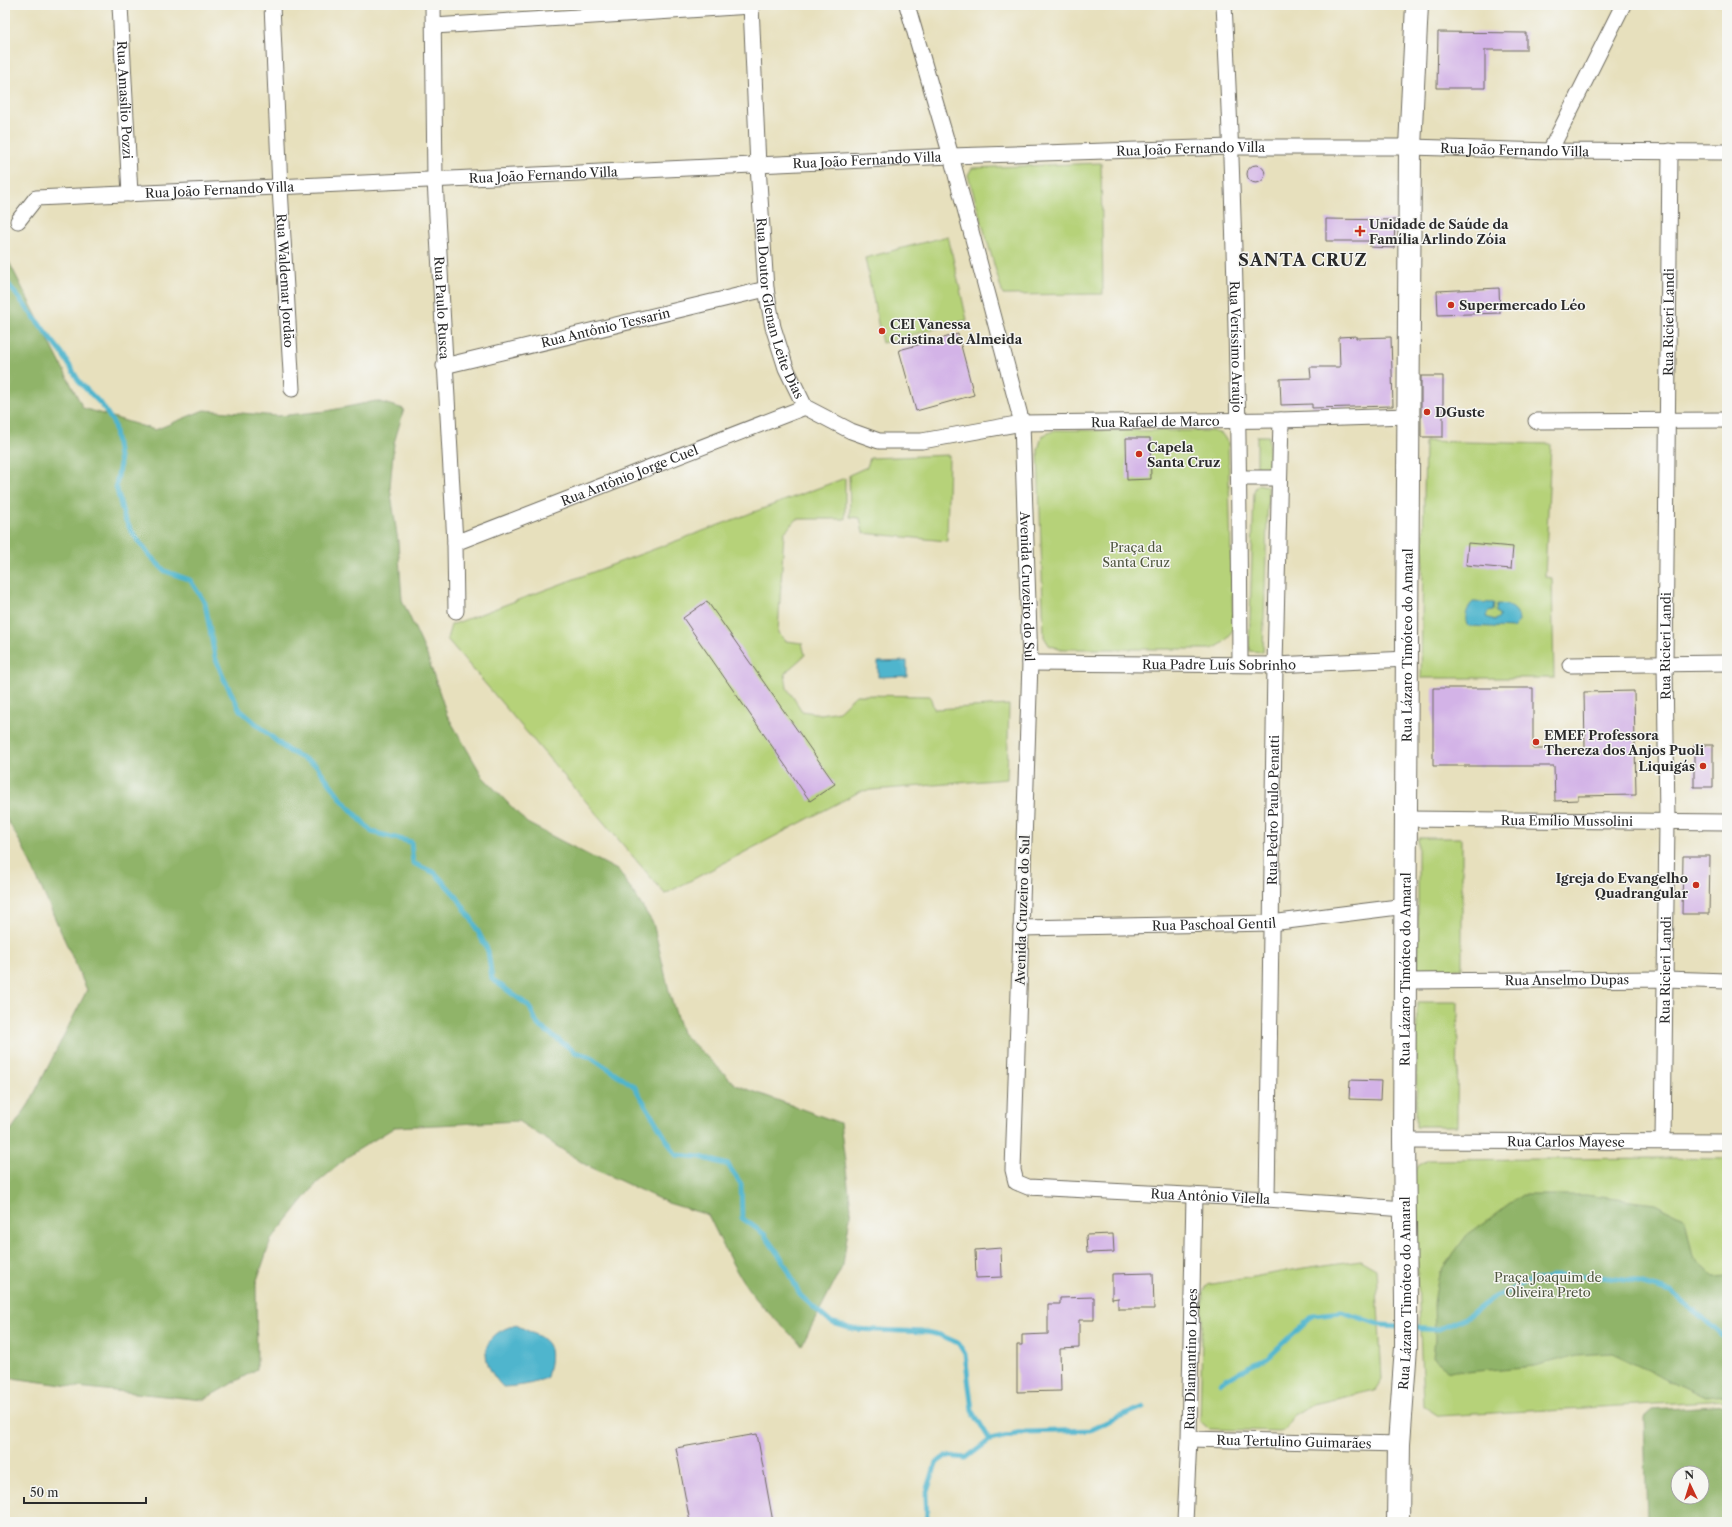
<svg xmlns="http://www.w3.org/2000/svg" width="1732" height="1527" font-family="'Libre Caslon Text',serif">
  <style>
    .green { fill: #b6d279; stroke: #707e52 }
    .forest { fill: #90b469; stroke: #5e704a; fill-rule: evenodd }
    .water { fill: #4fb5cd; stroke: #3d707c }
    .lines { fill: none; stroke-linecap: round; stroke-linejoin: round }
    .stream { stroke: #4fb5cd; stroke-width: 5 }
    .building { fill: #d3b3e7 }
    .street-casing { stroke: #6d6a5e; stroke-width: 17 }
    .secondary-casing { stroke: #6d6a5e; stroke-width: 24 }
    .street { stroke: #fff; stroke-width: 15 }
    .secondary { stroke: #fff; stroke-width: 22 }
    .poi-dot { fill: #c8321e; stroke: #f6f6f2; stroke-width: 1.5 }
    .labels { text-anchor: middle; stroke-width: 3; stroke-linejoin: round; paint-order: stroke }
    .street-label { font-size: 13px; fill: #2b2b2b; stroke: #f6f6f2 }
    .poi-label { font-size: 13px; font-weight: bold; fill: #2b2b2b; stroke: #f6f6f2; text-anchor: start }
    .park-label { font-size: 13px; fill: #4e553e; stroke: #f6f6f2 }
    .district-label { font-size: 17px; font-weight: bold; letter-spacing: 1px; fill: #2b2b2b; stroke: #f6f6f2 }
  </style>
  <rect width="100%" height="100%" fill="#f6f6f2"/>
  <filter id="ink" filterUnits="userSpaceOnUse"><feTurbulence type="fractalNoise" baseFrequency=".025" numOctaves="2"/><feDisplacementMap in="SourceGraphic" scale="8" xChannelSelector="R" yChannelSelector="G"/><feConvolveMatrix kernelMatrix="1 2 1 2 8 2 1 2 1" color-interpolation-filters="sRGB"/></filter>
  <filter id="wash" filterUnits="userSpaceOnUse"><feTurbulence type="fractalNoise" baseFrequency=".012" numOctaves="4" result="noise"/><feDisplacementMap in="SourceGraphic" scale="16" xChannelSelector="R" yChannelSelector="G"/><feGaussianBlur stdDeviation="0.9" result="paint"/><feColorMatrix in="noise" values="0 0 0 0 0 0 0 0 0 0 0 0 0 0 0 0 0 1.4 0 .05"/><feComposite in="paint" operator="in"/></filter>
  <g filter="url(#wash)">
    <rect width="100%" height="100%" fill="#e7e0bd"/>
    <!-- green -->
    <path class="green" d="M1101,163L1103,294L1003,295L968,175L972,168Z
      M948,236L967,320L882,343L865,258Z
      M1055,430L1212,431L1222,434L1228,443L1233,627C1229,640 1223,644 1212,649H1059L1049,645L1044,637L1038,450L1042,436Z
      M1257,436H1269V470H1257Z
      M1425,441L1551,444L1545,577L1552,578L1554,678H1421Z
      M949,455L947,541L863,533L860,518L850,517L849,475L867,467L870,458Z
      M845,478V519H796L784,533L778,633L786,641L802,643L805,655L785,673L787,688L802,711L821,714L839,711L856,695L930,696L934,709L1009,705L1007,779L861,791L665,894L447,639L451,625Z
      M1259,484L1266,486L1268,489L1263,652L1249,651L1254,491L1256,487Z
      M1418,838H1462V969L1418,970Z
      M1417,1002H1458L1457,1126H1416Z
      M1663,1158L1727,1159V1400L1439,1416L1423,1406L1414,1175L1418,1166L1428,1160Z
      M1360,1260L1376,1269L1382,1379L1375,1390L1313,1404L1293,1416L1286,1429L1280,1431L1209,1429L1200,1421L1203,1293L1207,1285L1304,1268Z"/>
    <!-- forest -->
    <path class="forest" d="M5,254L83,408L155,430L204,410L278,416L327,411L376,401L404,409L394,443L390,487L398,542L402,600L427,655L447,715L483,777L527,823L619,871L653,923L670,995L682,1033L736,1085L840,1123L851,1208L843,1265L802,1345C784,1328 764,1310 749,1290C732,1267 721,1240 708,1215L668,1203L586,1165L518,1121L395,1127L353,1153L317,1183L271,1240L256,1283L257,1369L203,1400L77,1387L5,1377V1139L29,1104L87,990L23,847L5,816Z
      M1522,1195H1586L1655,1204L1685,1219L1693,1257L1714,1277L1727,1276V1395L1705,1397L1612,1353L1576,1355L1535,1366L1467,1372L1448,1370L1433,1358L1435,1339L1434,1303L1439,1273L1467,1235Z
      M1727,1405V1522H1647L1644,1418L1653,1410ZM1678,1473H1702V1497H1678Z"/>
    <!-- water -->
    <path class="water" d="M1473,602L1494,603L1493,611L1488,612L1486,617L1495,620L1499,617V614L1496,612L1497,604C1508,604 1519,608 1519,621L1513,628L1469,626L1467,625C1464,618 1467,607 1473,602Z
      M907,661V676L878,677V662Z
      M516,1325C546,1340 557,1339 547,1377C533,1385 519,1386 503,1387C479,1362 478,1335 516,1325Z"/>
    <g class="lines">
      <!-- stream -->
      <path class="stream" d="M5,280L62,353L80,383L102,405L114,424L120,464L116,486L124,517L132,532L149,555L165,571L190,580L205,603L215,657L223,677L240,710L287,750L316,765L343,801L372,832L411,842L413,863L435,873L457,897L472,920L488,951L492,979L529,1006L538,1025L575,1052L591,1057L634,1086L676,1155L701,1157L728,1165L741,1184L742,1218L764,1234L785,1264L800,1295L830,1322L853,1329L926,1332L940,1335L958,1343L965,1354L972,1410L990,1440
        M1410,1327L1439,1329L1469,1316L1493,1298L1530,1281L1556,1276H1593L1632,1281L1671,1292L1702,1317L1727,1341
        M1221,1383L1240,1371L1268,1358L1314,1315L1342,1312L1381,1325L1400,1326
        M924,1522L927,1519L926,1495L936,1463L946,1456L966,1458L990,1440L1026,1432L1090,1430L1109,1421L1144,1407"/>
    </g>
    <g id="blocks">
      <!-- building -->
      <path class="building" d="M1438,32L1526,33V50H1485V88H1437Z
        M1247 174a9 9 0 1 1 18 0a9 9 0 1 1-18 0Z
        M1326,219L1395,220L1394,248L1370,247L1371,241H1326Z
        M1499,288L1500,313L1438,315L1437,291Z
        M958,334L974,395L916,411L899,350Z
        M1356,336V338L1391,337L1393,406L1312,408V404L1281,405L1280,379L1311,378L1310,367H1340L1339,337Z
        M1421,376H1443V437H1421Z
        M1126,438H1150L1151,479L1127,480Z
        M1468,543L1513,547L1511,569L1466,565Z
        M707,601L835,784L810,801L683,618Z
        M1433,688H1533V749H1585L1584,692L1634,691L1636,795L1578,796V800L1555,801L1554,766H1433Z
        M1694,745H1713V787H1694Z
        M1683,856H1710L1709,914H1682Z
        M1350,1080L1381,1081L1380,1100L1349,1099Z
        M1113,1234L1114,1252L1087,1253L1086,1235Z
        M1001,1248L1002,1277L976,1278L975,1250Z
        M1153,1273L1154,1309H1118V1298L1112,1299V1274Z
        M1094,1297V1320H1079V1348L1060,1349L1061,1391L1017,1392V1345H1022V1335L1048,1334V1304H1060V1298Z
        M757,1434L773,1522H690L676,1448Z"/>
    </g>
  </g>
  <g filter="url(#ink)">
    <use href="#blocks" fill-opacity="0" stroke="#6d6a5e" stroke-width="1"/>
    <g class="lines">
      <!-- street casing -->
      <g class="street-casing">
        <g id="street">
          <path id="s1" d="M120,5L130,194"/>
          <path id="s2" d="M272,5L280,188L292,389"/>
          <path id="s3" d="M433,5L435,180L455,543L456,611"/>
          <path id="s4" d="M751,5L758,166L766,289L773,327L786,368L805,407L851,431L879,441H922L1022,423L1281,420L1408,416"/>
          <path id="s5" d="M907,5L951,156L1022,423L1030,663L1013,1170L1016,1182L1028,1187L1267,1199L1405,1209"/>
          <path id="s6" d="M1224,5C1236,224 1239,444 1240,664"/>
          <path d="M434,26L751,6"/>
          <path d="M1550,151L1623,5"/>
          <path id="s7" d="M18,221L36,198L951,156L1232,147H1410L1550,151L1727,152"/>
          <path id="s8" d="M444,366L766,289"/>
          <path d="M1536,421L1727,420"/>
          <path d="M1239,478H1279"/>
          <path id="s9" d="M455,543L805,407"/>
          <path id="s10" d="M1030,663L1275,665L1408,659"/>
          <path d="M1570,665L1727,663"/>
          <path id="s11" d="M1407,819L1727,822"/>
          <path id="s12" d="M1021,928L1271,923L1406,906"/>
          <path id="s13" d="M1406,981L1665,979L1727,981"/>
          <path id="s14" d="M1404,1141L1727,1142"/>
          <path id="s15" d="M1663,1141L1667,821L1665,663L1670,151"/>
          <path id="s16" d="M1267,1199L1275,665L1281,420"/>
          <path id="s17" d="M1189,1439L1399,1444"/>
          <path id="s18" d="M1185,1522L1189,1439L1194,1195"/>
        </g>
      </g>
      <!-- secondary casing -->
      <g class="secondary-casing">
        <g id="secondary">
          <path id="s19" d="M1398,1522L1399,1444L1406,1347V1301L1404,1141L1410,147L1417,5"/>
        </g>
      </g>
      <!-- street -->
      <use href="#street" class="street"/>
      <!-- secondary -->
      <use href="#secondary" class="secondary"/>
    </g>
  </g>
  <!-- markers -->
  <g class="poi-dot">
    <path d="M1358 225h4v4h4v4h-4v4h-4v-4h-4v-4h4z"/>
    <circle cx="1451" cy="305" r="4"/>
    <circle cx="882" cy="331" r="4"/>
    <circle cx="1427" cy="412" r="4"/>
    <circle cx="1139" cy="454" r="4"/>
    <circle cx="1536" cy="742" r="4"/>
    <circle cx="1703" cy="766" r="4"/>
    <circle cx="1696" cy="885" r="4"/>
  </g>
  <g class="labels">
    <!-- street labels -->
    <g class="street-label">
      <text dy="5" stroke="none"><textPath href="#s1" startOffset="95">Rua Amasílio Pozzi</textPath></text>
      <text dy="5" stroke="none"><textPath href="#s7" startOffset="1185">Rua João Fernando Villa</textPath></text>
      <text dy="5" stroke="none"><textPath href="#s7" startOffset="1509">Rua João Fernando Villa</textPath></text>
      <text dy="5" stroke="none"><textPath href="#s7" startOffset="861">Rua João Fernando Villa</textPath></text>
      <text dy="5" stroke="none"><textPath href="#s7" startOffset="537">Rua João Fernando Villa</textPath></text>
      <text dy="5" stroke="none"><textPath href="#s7" startOffset="213">Rua João Fernando Villa</textPath></text>
      <text dy="5" stroke="none"><textPath href="#s2" startOffset="276">Rua Waldemar Jordão</textPath></text>
      <text dy="5" stroke="none"><textPath href="#s4" startOffset="306">Rua Doutor Glenan Leite Dias</textPath></text>
      <text dy="5" stroke="none"><textPath href="#s3" startOffset="303">Rua Paulo Rusca</textPath></text>
      <text dy="5" stroke="none"><textPath href="#s15" startOffset="819">Rua Ricieri Landi</textPath></text>
      <text dy="5" stroke="none"><textPath href="#s8" startOffset="166">Rua Antônio Tessarin</textPath></text>
      <text dy="5" stroke="none"><textPath href="#s6" startOffset="342">Rua Veríssimo Araújo</textPath></text>
      <text dy="5" stroke="none"><textPath href="#s4" startOffset="769">Rua Rafael de Marco</textPath></text>
      <text dy="5" stroke="none"><textPath href="#s9" startOffset="187">Rua Antônio Jorge Cuel</textPath></text>
      <text dy="5" stroke="none"><textPath href="#s5" startOffset="597">Avenida Cruzeiro do Sul</textPath></text>
      <text dy="5" stroke="none"><textPath href="#s19" startOffset="877">Rua Lázaro Timóteo do Amaral</textPath></text>
      <text dy="5" stroke="none"><textPath href="#s15" startOffset="495">Rua Ricieri Landi</textPath></text>
      <text dy="5" stroke="none"><textPath href="#s10" startOffset="189">Rua Padre Luís Sobrinho</textPath></text>
      <text dy="5" stroke="none"><textPath href="#s16" startOffset="389">Rua Pedro Paulo Penatti</textPath></text>
      <text dy="5" stroke="none"><textPath href="#s11" startOffset="160">Rua Emílio Mussolini</textPath></text>
      <text transform="translate(1022 910) rotate(-88)" y="5">Avenida Cruzeiro do Sul</text>
      <text dy="5" stroke="none"><textPath href="#s12" startOffset="193">Rua Paschoal Gentil</textPath></text>
      <text dy="5" stroke="none"><textPath href="#s19" startOffset="553">Rua Lázaro Timóteo do Amaral</textPath></text>
      <text dy="5" stroke="none"><textPath href="#s15" startOffset="171">Rua Ricieri Landi</textPath></text>
      <text dy="5" stroke="none"><textPath href="#s13" startOffset="161">Rua Anselmo Dupas</textPath></text>
      <text dy="5" stroke="none"><textPath href="#s14" startOffset="162">Rua Carlos Mayese</textPath></text>
      <text dy="5" stroke="none"><textPath href="#s5" startOffset="1389">Rua Antônio Vilella</textPath></text>
      <text dy="5" stroke="none"><textPath href="#s19" startOffset="229">Rua Lázaro Timóteo do Amaral</textPath></text>
      <text dy="5" stroke="none"><textPath href="#s18" startOffset="163">Rua Diamantino Lopes</textPath></text>
      <text dy="5" stroke="none"><textPath href="#s17" startOffset="105">Rua Tertulino Guimarães</textPath></text>
    </g>
    <!-- poi labels -->
    <g class="poi-label">
      <text x="1369" y="229">Unidade de Saúde da<tspan x="1369" dy="15">Família Arlindo Zóia</tspan></text>
      <text x="1459" y="310">Supermercado Léo</text>
      <text x="890" y="329">CEI Vanessa<tspan x="890" dy="15">Cristina de Almeida</tspan></text>
      <text x="1435" y="417">DGuste</text>
      <text x="1147" y="452">Capela<tspan x="1147" dy="15">Santa Cruz</tspan></text>
      <text x="1544" y="740">EMEF Professora<tspan x="1544" dy="15">Thereza dos Anjos Puoli</tspan></text>
      <text x="1695" y="771" text-anchor="end">Liquigás</text>
      <text x="1688" y="883" text-anchor="end">Igreja do Evangelho<tspan x="1688" dy="15">Quadrangular</tspan></text>
    </g>
    <!-- park labels -->
    <g class="park-label">
      <text x="1136" y="552">Praça da<tspan x="1136" dy="15">Santa Cruz</tspan></text>
      <text x="1548" y="1282">Praça Joaquim de<tspan x="1548" dy="15">Oliveira Preto</tspan></text>
    </g>
    <!-- district labels -->
    <g class="district-label">
      <text x="1303" y="266">SANTA CRUZ</text>
    </g>
  </g>
  <!-- margin -->
  <rect width="1732" height="1527" fill="none" stroke="#f6f6f2" stroke-width="20"/>
  <!-- north arrow -->
  <g transform="translate(1690 1485) rotate(356)"><circle r="19" fill="#f6f6f2" stroke="#a5a5a2"/>
  <path d="M0-3L7 15L0 10L-7 15Z" fill="#c8321e"/>
  <text y="-6" font-size="11" font-weight="bold" text-anchor="middle" fill="#2b2b2b">N</text>
  </g>
  <!-- scale -->
  <path d="M24 1497v6h122v-6" fill="none" stroke="#2b2b2b" stroke-width="2"/>
  <text x="30" y="1497" font-size="12" fill="#2b2b2b" stroke="#f6f6f2" stroke-width="3" paint-order="stroke">50 m</text>
</svg>
